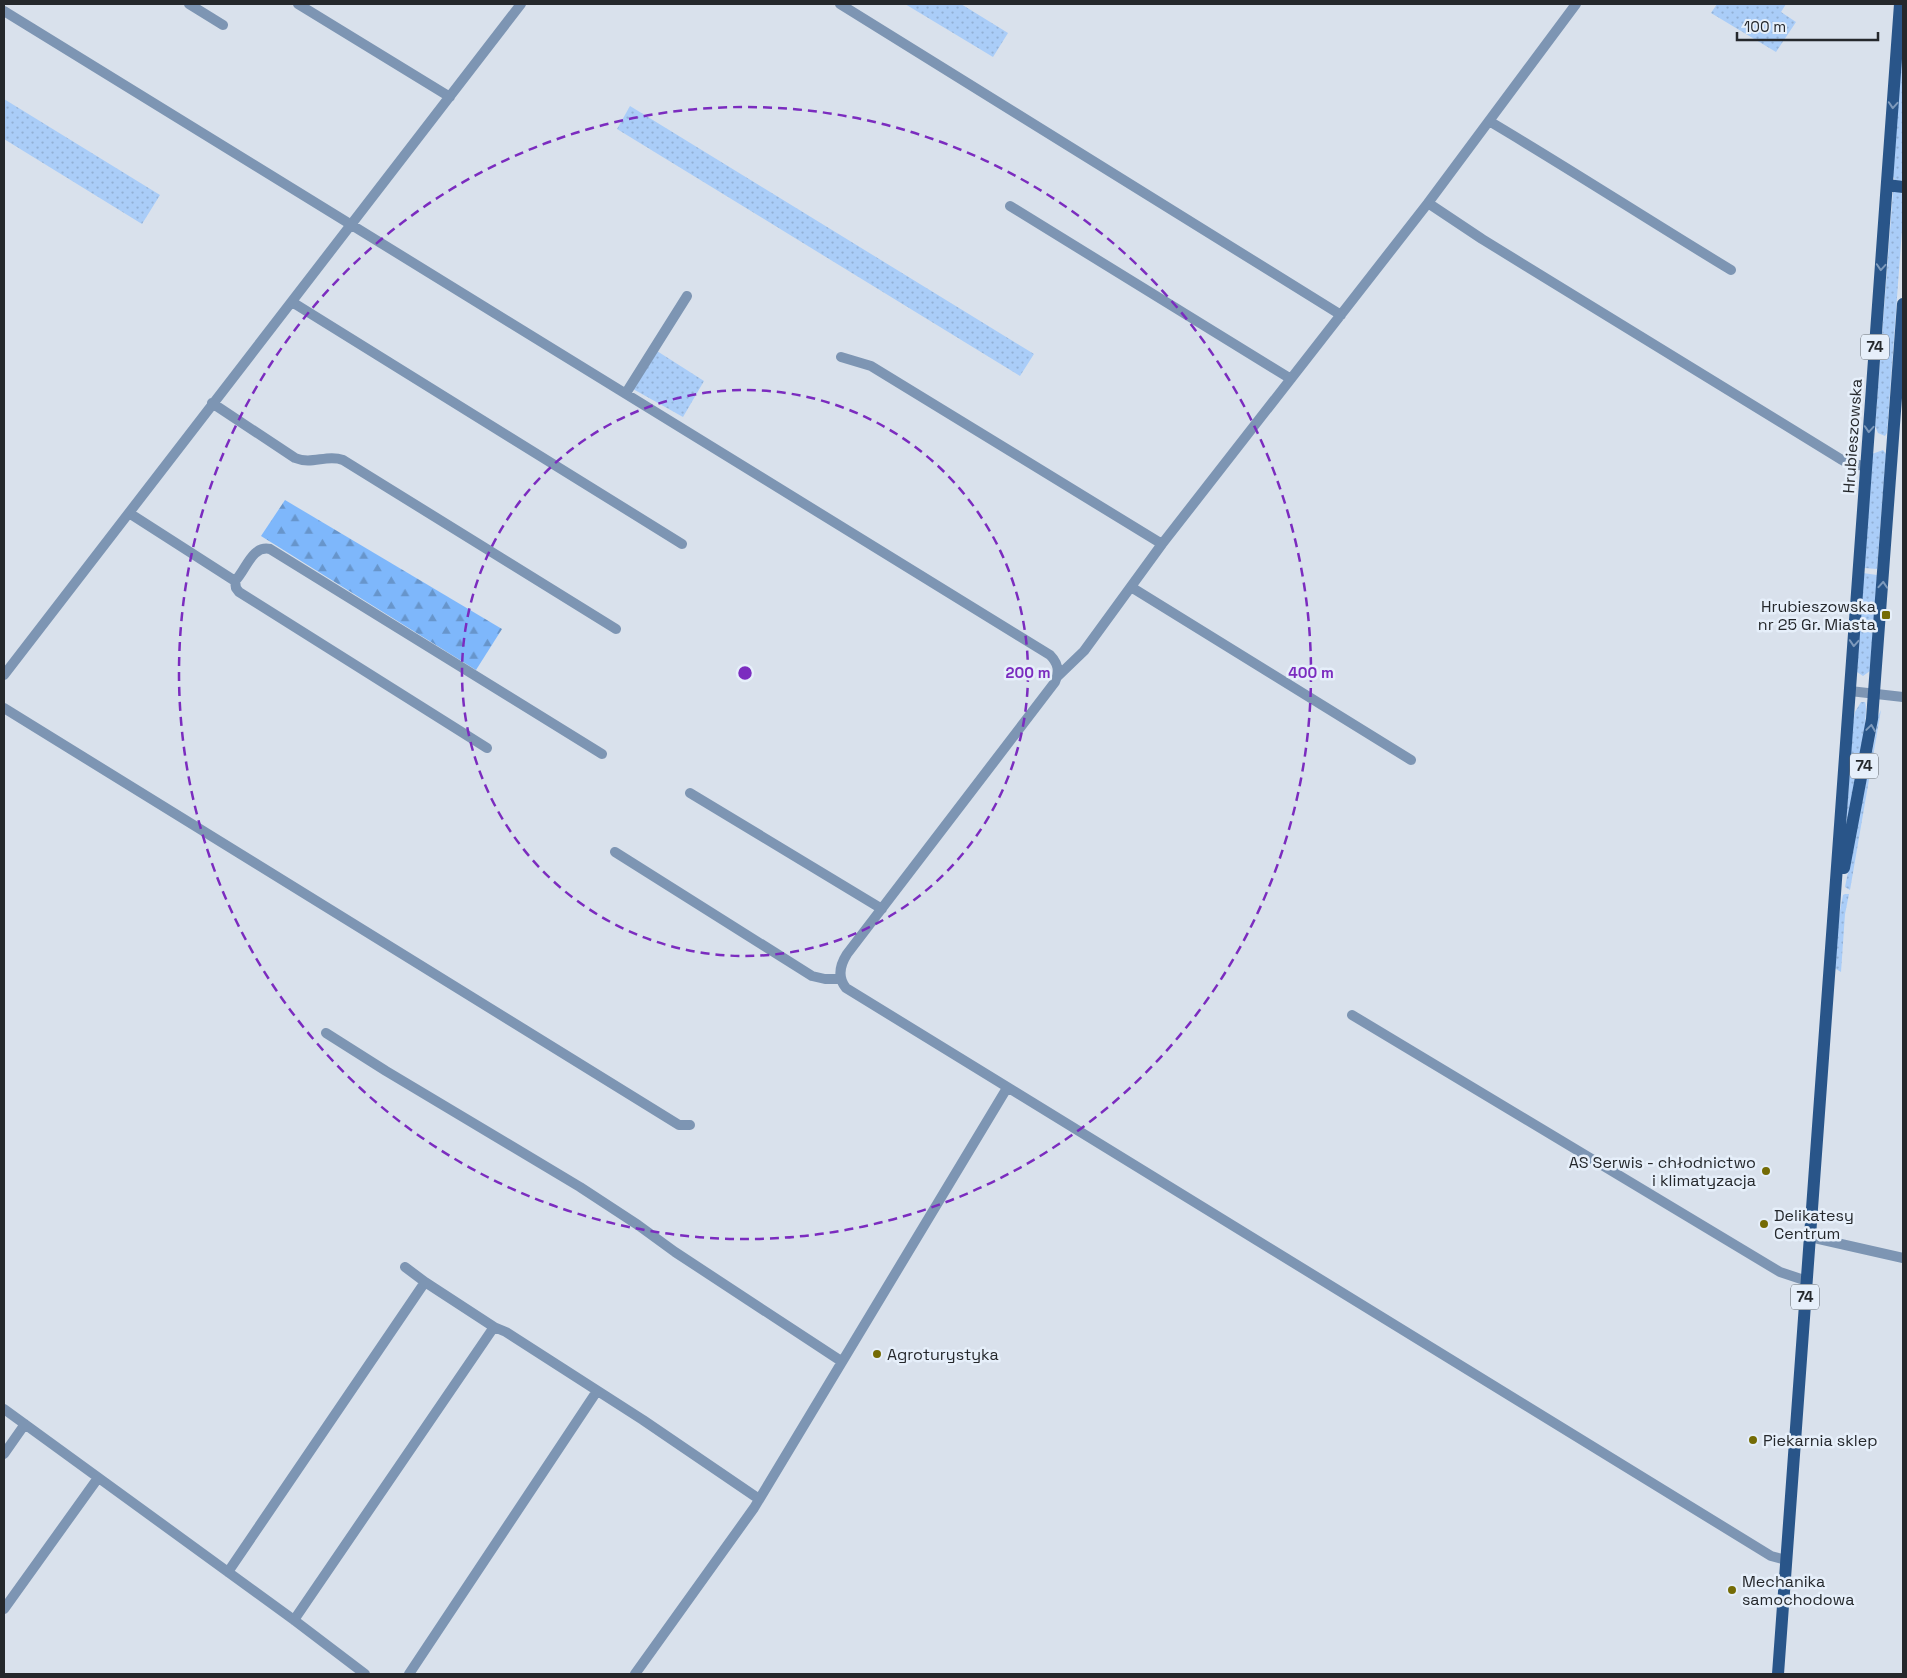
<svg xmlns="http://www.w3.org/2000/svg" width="1907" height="1678" font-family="'Space Grotesk',sans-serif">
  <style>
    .grass { fill: url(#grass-dots) }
    .forest { fill: url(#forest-firs) }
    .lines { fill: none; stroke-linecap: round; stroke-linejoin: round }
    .street { stroke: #7d95b3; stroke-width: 10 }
    .primary { stroke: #295589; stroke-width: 12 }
    .oneway { stroke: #7e9abc }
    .ring { fill: none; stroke: #7b2cbf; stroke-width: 2.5; stroke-dasharray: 9 6 }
    .poi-dot { fill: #746b05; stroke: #e6effa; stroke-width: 2 }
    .labels { text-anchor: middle; stroke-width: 5; stroke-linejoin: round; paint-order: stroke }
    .shield { fill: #e6effa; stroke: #5f646a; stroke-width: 1 }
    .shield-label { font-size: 15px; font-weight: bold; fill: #25282c }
    .street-label { font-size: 16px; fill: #25282c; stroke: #e6effa }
    .poi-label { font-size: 16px; fill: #25282c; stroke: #e6effa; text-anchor: start }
    .centre { fill: #7b2cbf; stroke: #e6effa; stroke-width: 2.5 }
    .ring-label { font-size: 15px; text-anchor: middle; font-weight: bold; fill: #7b2cbf; stroke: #e6effa; stroke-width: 5; stroke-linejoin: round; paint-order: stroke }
  </style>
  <defs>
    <pattern id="grass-dots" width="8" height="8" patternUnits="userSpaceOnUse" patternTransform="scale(1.25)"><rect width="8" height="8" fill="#aacdf8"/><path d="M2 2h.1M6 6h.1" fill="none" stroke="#92b0d5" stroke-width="1.8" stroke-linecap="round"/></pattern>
    <pattern id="forest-firs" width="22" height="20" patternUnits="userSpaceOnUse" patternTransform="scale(1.25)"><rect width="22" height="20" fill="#7eb7fb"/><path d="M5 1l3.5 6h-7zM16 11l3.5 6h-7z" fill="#6795cb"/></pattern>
  </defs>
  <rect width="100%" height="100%" fill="#d9e1ec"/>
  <!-- grass -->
  <path class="grass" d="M905,4H961L1008,33L993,57Z
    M1717,4H1786L1781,12L1796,22L1776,52L1711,13Z
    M1903,28V180L1900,181L1895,180L1893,176Z
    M4,99L160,195L142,224L4,139Z
    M630,106L1034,354L1020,376L617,129Z
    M1896,191L1903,194V216L1887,433L1885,436L1878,433L1875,426L1893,192Z
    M657,351L704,381L683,417L633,389Z
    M1883,450L1886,454L1877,569L1864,568L1872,454Z
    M1863,573L1877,575L1870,671L1863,676L1857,672Z
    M1861,702H1865C1870,713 1852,811 1846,824L1853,722L1855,712Z
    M1881,710L1850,890L1845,887L1876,732L1878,716Z
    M1845,894H1849L1845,914L1841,972L1834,968L1838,921L1843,895Z"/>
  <!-- forest -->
  <path class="forest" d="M285,500L502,629L476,670L261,536Z"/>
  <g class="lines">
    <!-- street -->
    <path class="street" d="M189,4L223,25
      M298,4L450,97
      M840,4L1341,315
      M4,11L1050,655C1058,663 1060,671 1055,682L847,954C840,965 837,977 846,988L1771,1556L1786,1560
      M1489,121C1570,169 1650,221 1731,270
      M1428,203L1482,239L1842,460L1849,464L1867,466
      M1010,206L1291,379
      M292,302L682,544
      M841,357L871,366L1162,544
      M626,393L687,296
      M212,403L295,458C312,465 327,454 343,460L616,629
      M129,513L235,581C246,570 252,545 270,549L602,754
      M235,581L236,588L239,592L487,748
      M1131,587L1411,760
      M4,675L521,4
      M1057,677L1084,651L1162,544L1428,203L1576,4
      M1850,691L1903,697
      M4,708L679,1125H690
      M690,793L882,909
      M615,852L812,976L825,979H840
      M1352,1015L1780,1272L1807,1281
      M326,1033L386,1071L580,1187L638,1225L675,1252L841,1361
      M1810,1237L1903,1258
      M405,1267L425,1282
      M494,1327L506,1332L643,1420L759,1499
      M4,1409L294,1620L365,1674
      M4,1454L25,1424
      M228,1572L425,1282L494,1327L294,1620
      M4,1609L98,1478
      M409,1674L597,1391
      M635,1674L754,1508L1007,1088"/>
    <!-- primary -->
    <path class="primary" d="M1887,185L1903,187
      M1844,868L1872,719L1903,304
      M1778,1674L1900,4"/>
  </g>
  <!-- one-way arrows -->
  <defs><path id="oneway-chevron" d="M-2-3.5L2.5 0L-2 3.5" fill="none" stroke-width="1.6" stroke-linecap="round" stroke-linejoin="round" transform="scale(1.25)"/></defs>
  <g class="oneway">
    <use href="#oneway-chevron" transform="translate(1893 105) rotate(94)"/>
    <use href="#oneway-chevron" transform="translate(1881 267) rotate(94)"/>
    <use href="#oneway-chevron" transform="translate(1869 429) rotate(94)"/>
    <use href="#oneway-chevron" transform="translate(1883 585) rotate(-86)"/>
    <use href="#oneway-chevron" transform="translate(1854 643) rotate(94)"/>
    <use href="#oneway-chevron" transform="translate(1871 728) rotate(-82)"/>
  </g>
  <!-- distance rings -->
  <g class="ring">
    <circle cx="745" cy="673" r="283"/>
    <circle cx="745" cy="673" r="566"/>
  </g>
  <!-- markers -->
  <g class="poi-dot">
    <rect x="1881" y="610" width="10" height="10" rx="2.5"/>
    <circle cx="1766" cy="1171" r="5"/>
    <circle cx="1764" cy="1224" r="5"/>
    <circle cx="877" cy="1354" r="5"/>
    <circle cx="1753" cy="1440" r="5"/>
    <circle cx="1732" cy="1590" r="5"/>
  </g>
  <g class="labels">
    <!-- shield labels -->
    <g class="shield">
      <rect x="1861" y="334.5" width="28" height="25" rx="4"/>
      <rect x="1850" y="753.5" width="28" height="25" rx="4"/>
      <rect x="1791" y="1284.5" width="28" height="25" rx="4"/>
    </g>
    <g class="shield-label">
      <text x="1875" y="352">74</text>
      <text x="1864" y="771">74</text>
      <text x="1805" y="1302">74</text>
    </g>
    <!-- street labels -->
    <g class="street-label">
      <text transform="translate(1852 436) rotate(-86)" y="6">Hrubieszowska</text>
    </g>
    <!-- poi labels -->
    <g class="poi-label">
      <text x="1876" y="612" text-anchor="end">Hrubieszowska<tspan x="1876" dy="18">nr 25 Gr. Miasta</tspan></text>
      <text x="1756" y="1168" text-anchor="end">AS Serwis - chłodnictwo<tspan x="1756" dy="18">i klimatyzacja</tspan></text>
      <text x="1774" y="1221">Delikatesy<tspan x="1774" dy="18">Centrum</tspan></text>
      <text x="887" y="1360">Agroturystyka</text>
      <text x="1763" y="1446">Piekarnia sklep</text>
      <text x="1742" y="1587">Mechanika<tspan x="1742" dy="18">samochodowa</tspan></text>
    </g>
  </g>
  <circle cx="745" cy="673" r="8" class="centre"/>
  <g class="ring-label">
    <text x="1028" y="678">200 m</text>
    <text x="1311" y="678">400 m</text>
  </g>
  <!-- border -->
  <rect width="1907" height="1678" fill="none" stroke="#25282c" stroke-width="10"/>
  <!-- scale -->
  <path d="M1737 32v8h141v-8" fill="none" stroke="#25282c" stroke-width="2.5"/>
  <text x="1744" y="32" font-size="15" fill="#25282c" stroke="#e6effa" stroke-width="4" paint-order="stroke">100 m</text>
</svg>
